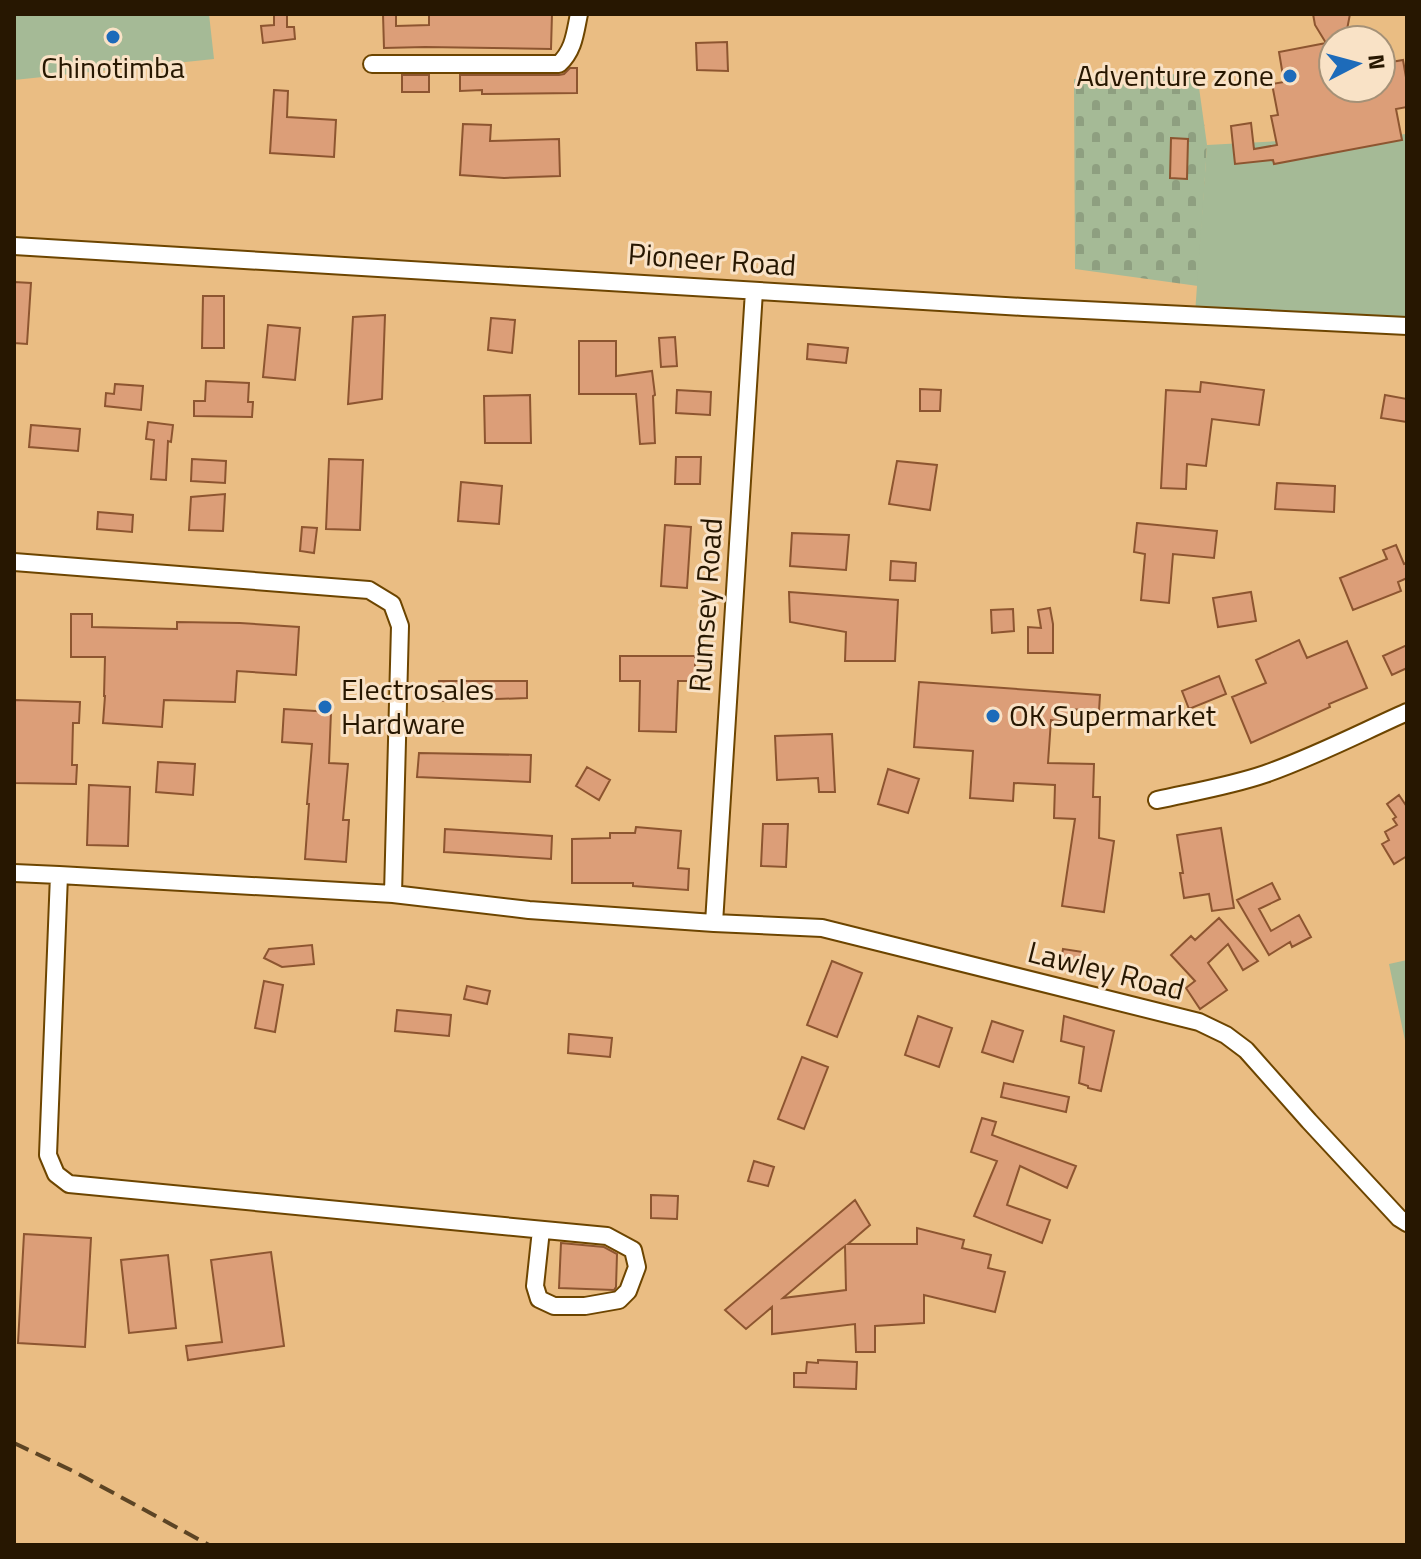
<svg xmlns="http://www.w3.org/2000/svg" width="1421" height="1559" font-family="'Titillium Web',sans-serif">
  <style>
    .cemetery { fill: url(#cemetery-stones) }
    .garden { fill: #a5ba96 }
    .building { fill: #dc9e78; stroke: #8d5530; stroke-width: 2; fill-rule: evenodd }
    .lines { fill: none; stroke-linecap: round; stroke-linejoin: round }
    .street-casing { stroke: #6d4500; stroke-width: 20 }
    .street { stroke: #fff; stroke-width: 16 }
    .rail { stroke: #5c4424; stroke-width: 4; stroke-dasharray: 16 8; stroke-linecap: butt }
    .poi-dot { fill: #1d6bba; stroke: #f9e2c6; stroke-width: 3 }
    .labels { text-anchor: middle; stroke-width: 6; stroke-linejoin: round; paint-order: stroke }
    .poi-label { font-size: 30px; fill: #271701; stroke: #f9e2c6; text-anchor: start }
    .street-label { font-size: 30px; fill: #271701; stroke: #f9e2c6 }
  </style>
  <defs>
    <pattern id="cemetery-stones" width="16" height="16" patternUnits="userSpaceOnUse" patternTransform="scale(2)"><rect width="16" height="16" fill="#a5ba96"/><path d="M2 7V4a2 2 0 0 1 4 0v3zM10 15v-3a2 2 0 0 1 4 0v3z" fill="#8e9f80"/></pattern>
  </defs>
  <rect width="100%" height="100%" fill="#eabd83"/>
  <!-- cemetery -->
  <path class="cemetery" d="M1197,73L1207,145L1198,286L1075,269L1074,79Z"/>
  <!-- garden -->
  <path class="garden" d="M14,14H209L214,59L14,80Z
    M1407,134V326L1195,314L1207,145Z
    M1407,960V1050L1389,964Z"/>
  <!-- building -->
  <path class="building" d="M274,14H287V27H294L295,39L263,43L261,26L274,25Z
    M383,14H396V26L429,25V14H552L551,49L425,47L384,48Z
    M1313,14H1350L1345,40H1333V88H1381V41H1387L1391,62L1403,60L1407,83V107L1396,109L1402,140L1274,164L1273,160L1235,164L1231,126L1251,123L1254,149L1277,145L1271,116L1278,115L1272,84L1284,82L1279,52L1326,43L1315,25Z
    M727,42L728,71L697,70L696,43Z
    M570,68H577V93L482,94V90L460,91V75H559L564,74Z
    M402,75H429V92H402Z
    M274,90L288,91L287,117L336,120L334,157L270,153Z
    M463,124L491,125L490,141L559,139L560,176L504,178L460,175Z
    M1171,138L1188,139L1187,179L1170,178Z
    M14,282L31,283L27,344L14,343Z
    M203,296H224V348H202Z
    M385,315L382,399L348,404L353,317Z
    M491,318L515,320L512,353L488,350Z
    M268,325L300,328L295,380L263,377Z
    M675,337L677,366L661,367L659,338Z
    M579,341H616V376L652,371L655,395L653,396L655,443L640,444L636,394H579Z
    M808,344L848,348L846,363L807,359Z
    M206,381L249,383L248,402H253L252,417L194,416V401H205Z
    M1201,382L1264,390L1259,425L1212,419L1206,466L1187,464L1186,489L1161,488L1166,390L1200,392Z
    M115,384L143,386L141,410L105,406L106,393L114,394Z
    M920,389L941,390L940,411H920Z
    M677,390L711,392L710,415L676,413Z
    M530,395L531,443H485L484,396Z
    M1385,395L1407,399V422L1381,418Z
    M148,422L173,425L171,442L168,441L166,480L151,479L154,440L146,439Z
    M31,425L80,429L78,451L29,447Z
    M676,457H701L700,484H675Z
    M192,459L226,461L225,483L191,481Z
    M329,459L363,460L360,530L326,529Z
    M897,461L937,465L930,510L889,504Z
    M461,482L502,486L499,524L458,521Z
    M1277,483L1335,486L1334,512L1275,509Z
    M225,494L223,531L189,530L191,497Z
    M98,512L133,515L132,532L97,529Z
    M1137,523L1217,531L1214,558L1173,554L1169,603L1141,600L1145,554L1134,552Z
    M665,525L691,527L687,588L661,586Z
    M302,527L317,528L314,553L300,551Z
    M792,533L849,535L846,570L790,566Z
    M1396,545L1404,564L1407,563V578L1398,582L1401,591L1353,610L1340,578L1387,559L1383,550Z
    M891,561L916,563L915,581L890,580Z
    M789,592L898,600L895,661H845L846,632L790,622Z
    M1251,592L1256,621L1218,627L1213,598Z
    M1050,608L1053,624V653H1028V627L1041,628L1038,610Z
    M1013,609L1014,631L992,633L991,610Z
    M71,614H92V627L177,629V622L240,623L299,627L296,675L237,671L235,702L164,700L162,727L103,723L105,696H104L105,657H71Z
    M1299,640L1307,658L1347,641L1367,688L1329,704L1330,707L1251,743L1232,697L1266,683L1256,660Z
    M1407,645V668L1392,675L1383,656Z
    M620,656H695V681H678L676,732L639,731L640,681H620Z
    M1219,676L1226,694L1189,709L1182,691Z
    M439,681H527V698L440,701Z
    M919,682L1100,695L1099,711L1070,709L1069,722L1051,720L1048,763L1094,764L1093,797H1100L1099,838L1114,841L1104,912L1062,906L1075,819L1054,818L1055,785L1014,783L1013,801L970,798L973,751L914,747Z
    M14,700L80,702L79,723H73L72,765H77L76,784L14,783Z
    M284,709L331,712L329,763L348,764L343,820H349L346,862L305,859L309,804H307L312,744L282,742Z
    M832,734L835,792H819L818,778L777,780L775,736Z
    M419,753L531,755L530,782L417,777Z
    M158,762L195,764L193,795L156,792Z
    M587,767L610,780L599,800L576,786Z
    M888,769L919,779L908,813L878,804Z
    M89,785L130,787L128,846L87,845Z
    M1399,795L1407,807V856L1394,864L1382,844L1389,840L1385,832L1397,825L1393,819L1396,817L1387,804Z
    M763,824H788L786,867L761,866Z
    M636,827L681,831L678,868L689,869L688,890L633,886V883H572V839L610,838V833H635Z
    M1221,828L1234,908L1212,911L1209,894L1184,898L1180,873H1183L1177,835Z
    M445,829L552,836L551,859L444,852Z
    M1272,883L1280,899L1259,909L1271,931L1299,915L1311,937L1292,947L1290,942L1269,955L1237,900Z
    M1219,918L1258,961L1243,970L1228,944L1208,963L1227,990L1200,1009L1186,988L1195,981L1171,955L1191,936L1195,940Z
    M312,945L314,964L282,967L264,958L269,949Z
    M1063,949L1083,952L1079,970L1060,966Z
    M832,961L862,973L837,1037L807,1025Z
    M264,981L283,985L275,1032L255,1028Z
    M467,986L490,991L487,1004L464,999Z
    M397,1010L451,1015L449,1036L395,1031Z
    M918,1016L952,1028L939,1067L905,1055Z
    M1064,1016L1114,1031L1101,1091L1088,1088V1086L1079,1083L1084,1047L1061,1041Z
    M992,1021L1023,1031L1013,1062L982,1052Z
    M569,1034L612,1038L610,1057L568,1053Z
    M802,1057L828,1067L804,1129L778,1119Z
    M1004,1083L1069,1097L1066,1112L1001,1097Z
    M982,1118L996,1122L992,1135L1076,1166L1067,1188L1020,1166L1007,1205L1050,1220L1042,1243L974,1216L997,1161L971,1152Z
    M754,1161L774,1167L768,1186L748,1181Z
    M651,1195L678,1196L677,1219L651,1218Z
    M855,1200L870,1225L848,1244H917V1228L964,1240L962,1248L991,1255L988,1268L1005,1272L995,1312L924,1295V1323L875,1326V1352H856L855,1324L772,1334V1307L746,1329L725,1310ZM845,1246L846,1290L783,1298L836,1253Z
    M24,1234L91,1238L85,1347L18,1343Z
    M561,1243L604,1247L617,1254L616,1287L614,1290L559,1288Z
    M271,1252L284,1346L188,1360L186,1346L222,1342L211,1260Z
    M168,1255L176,1328L129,1333L121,1260Z
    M818,1360L857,1362L856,1389L794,1387V1373H806L807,1362L818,1363Z"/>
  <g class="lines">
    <!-- street casing -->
    <g class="street-casing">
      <path id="street" d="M372,64H559C574,50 575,33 579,14
        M14,246L1023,307L1407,326
        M14,562L369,590L392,604L400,626L393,894
        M1157,800C1193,792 1230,786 1265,774C1314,757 1360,733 1407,712
        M14,873L59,875L48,1155L56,1174L69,1184L607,1236L633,1250L637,1267L628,1291L619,1300L585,1306H554L539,1299L535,1286L541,1230
        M59,875L393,894L529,910L714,923L822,928L1199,1022L1226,1035L1246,1050L1309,1121L1399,1218L1407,1223
        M714,923L754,291"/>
    </g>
    <!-- street -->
    <use href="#street" class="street"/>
    <!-- rail -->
    <path class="rail" d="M14,1443L73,1471L209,1545"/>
  </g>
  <!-- markers -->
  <g class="poi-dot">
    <circle cx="113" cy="37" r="8"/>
    <circle cx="1290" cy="76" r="8"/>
    <circle cx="325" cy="707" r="8"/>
    <circle cx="993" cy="716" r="8"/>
  </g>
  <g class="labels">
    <!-- poi labels -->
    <g class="poi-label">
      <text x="113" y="78" text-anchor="middle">Chinotimba</text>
      <text x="1274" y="86" text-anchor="end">Adventure zone</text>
      <text x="341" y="700">Electrosales<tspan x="341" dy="34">Hardware</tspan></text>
      <text x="1009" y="726">OK Supermarket</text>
    </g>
    <!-- street labels -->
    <g class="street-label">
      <text transform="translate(712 260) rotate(4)" y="10">Pioneer Road</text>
      <text transform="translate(706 605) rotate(-86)" y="10">Rumsey Road</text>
      <text transform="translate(1106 971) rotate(14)" y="10">Lawley Road</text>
    </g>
  </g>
  <!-- border -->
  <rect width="1421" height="1559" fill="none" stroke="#271701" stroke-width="32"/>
  <!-- north arrow -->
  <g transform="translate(1357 64) rotate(84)"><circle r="38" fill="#f9e2c6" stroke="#a59177" stroke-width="2"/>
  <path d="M0-6L14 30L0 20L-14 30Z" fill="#1d6bba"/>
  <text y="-12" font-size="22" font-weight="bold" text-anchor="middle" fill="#271701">N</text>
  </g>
</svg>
